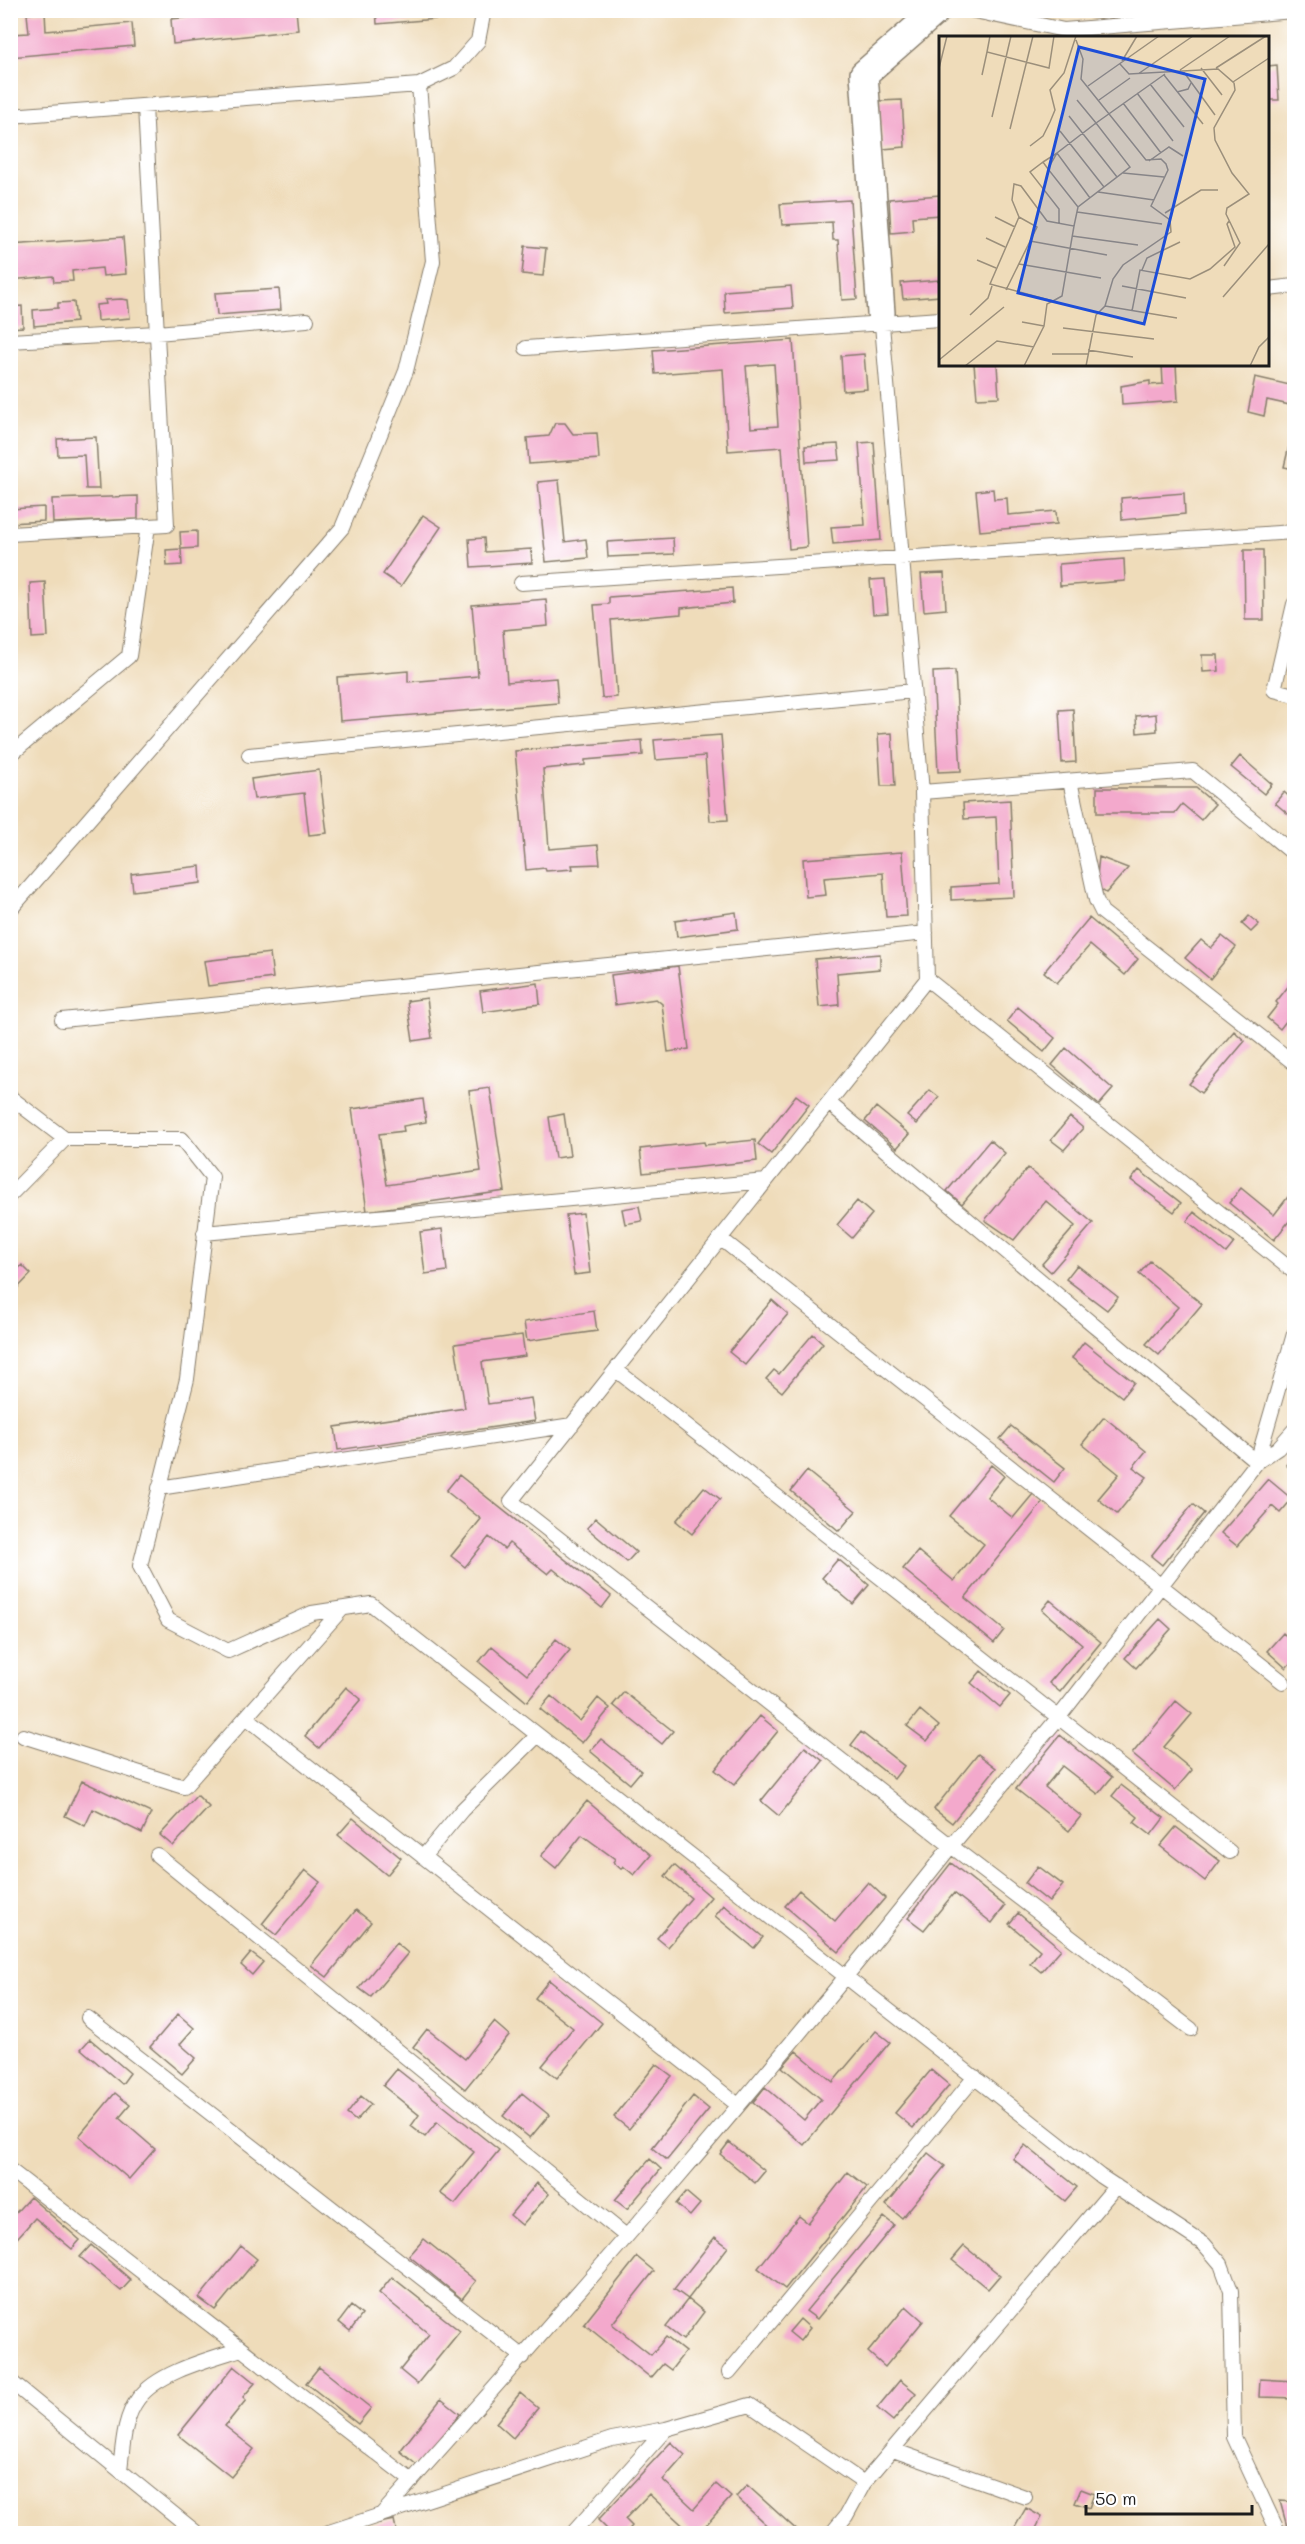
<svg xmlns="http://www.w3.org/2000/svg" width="1305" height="2544" font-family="Mali,sans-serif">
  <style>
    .building { fill: #f3a9cc; fill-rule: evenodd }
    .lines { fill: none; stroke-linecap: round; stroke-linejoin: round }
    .service-casing { stroke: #867c6b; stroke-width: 16 }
    .minor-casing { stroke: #867c6b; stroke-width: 30 }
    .service { stroke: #fff; stroke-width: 14 }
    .minor { stroke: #fff; stroke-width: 27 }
    .inset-road { fill: none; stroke: #9b8f7b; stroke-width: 1.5 }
    .view { fill: #1d4ed8; fill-opacity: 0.15; stroke: #1d4ed8; stroke-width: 3 }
    .inset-edge { fill: none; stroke: #1c1c1c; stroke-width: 3 }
  </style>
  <rect width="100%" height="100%" fill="#fff"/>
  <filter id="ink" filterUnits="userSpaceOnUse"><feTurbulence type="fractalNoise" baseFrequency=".0167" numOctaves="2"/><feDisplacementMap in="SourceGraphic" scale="12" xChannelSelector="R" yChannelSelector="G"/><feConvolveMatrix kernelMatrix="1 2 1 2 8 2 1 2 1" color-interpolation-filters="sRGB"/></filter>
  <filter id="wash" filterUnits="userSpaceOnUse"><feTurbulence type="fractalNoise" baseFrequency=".008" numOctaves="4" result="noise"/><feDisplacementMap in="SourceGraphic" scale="24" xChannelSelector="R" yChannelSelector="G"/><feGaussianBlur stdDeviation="1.35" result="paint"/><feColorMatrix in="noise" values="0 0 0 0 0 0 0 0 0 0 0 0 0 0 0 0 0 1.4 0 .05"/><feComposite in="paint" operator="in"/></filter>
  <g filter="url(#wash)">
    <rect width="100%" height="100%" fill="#efdcba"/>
    <g id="blocks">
      <!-- building -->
      <path class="building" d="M260,10H296L298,30L173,44L171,19Z
        M376,10H460V17L377,24Z
        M45,12L46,31L132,23L134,46L10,57V34L29,33L27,14Z
        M1277,65L1279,100H1268V66Z
        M902,100L905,147L883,149L879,101Z
        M940,195V215L912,217L913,231L891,233L889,199Z
        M850,200L857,299L842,300L838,240H833L832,222L782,225L780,204Z
        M123,237L126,274L103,276L102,268L72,271L73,281L54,282L53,276L10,280V245Z
        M525,246L546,248L543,276L522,274Z
        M940,280V296L903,299L901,283Z
        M791,286L793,308L725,313L724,291Z
        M279,289L281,310L217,315L215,293Z
        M121,299L128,300L130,318L97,321L96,305L106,304L105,300Z
        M74,302L76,322L34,326L33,310L58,308V303Z
        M22,306L23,327L10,328V307Z
        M793,340L807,547L789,549L782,447L728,451L723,369L655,374L653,350ZM774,364L778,426L751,428L746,366Z
        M864,354L867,389L843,391L841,356Z
        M974,364H997L999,397L977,398Z
        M1162,364H1176L1178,401L1122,405L1121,386L1150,381V385L1163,384Z
        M1255,377L1294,386V406L1267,400L1264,416L1248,412Z
        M555,423H565L573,434L597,433L599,459L529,464L527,438L549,436Z
        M1294,425V469L1284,467Z
        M96,437L99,489H86L84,455L58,456L57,439Z
        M874,442L881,540L833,544L831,527L865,525L859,443Z
        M838,444L840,460L806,462L805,446Z
        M559,480L565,542L586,539L588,558L546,562L538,482Z
        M993,489L994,499L1007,498L1008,515L1056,511L1057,524L980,531L976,491Z
        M1184,493L1185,514L1122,520L1121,498Z
        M138,496V519L53,523L52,499Z
        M44,507V521L10,523V509Z
        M423,515L441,527L401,586L383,574Z
        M197,531V548L181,549L182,565L167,566L166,550L181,549L180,532Z
        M484,538L485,552L531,549L532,563L471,567L469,539Z
        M673,538L674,554L608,557L607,542Z
        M1244,550H1263L1264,620H1245Z
        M1124,559L1125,581L1060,586L1059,564Z
        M944,573L946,609L924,611L921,574Z
        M885,579L888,613L873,614L870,580Z
        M45,582L48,637L32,638L30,583Z
        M732,588L733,603L681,608V614L611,620L617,697L602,698L594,605L609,604V597Z
        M546,599L548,626L503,630L507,682L556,678L558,703L340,721L337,677L408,671V682L478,676L472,605Z
        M1202,655H1218L1219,671L1203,672Z
        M955,671L961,771L938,772L933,672Z
        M1073,709L1076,762L1062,763L1059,710Z
        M1156,714L1157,731L1137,733L1136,716Z
        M892,733L895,786H881L878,734Z
        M721,735L728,820L710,821L705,756L656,760L654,740Z
        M642,740L643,755L585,760V765L543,769L549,849L598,845L600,864L572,865L573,869L546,871L545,868L526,870L515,751Z
        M1240,756L1272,784L1264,794L1231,767Z
        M319,770L327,833L309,835L304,793L254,799L251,779Z
        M1097,788H1196L1215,804L1201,820L1182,804L1175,813H1097Z
        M1284,792L1294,801V819L1275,803Z
        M1010,800L1014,897L951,900V887L999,884L996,817L964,819L963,803Z
        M902,852L907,916L886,917L883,873L824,878L826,895L806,897L803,859Z
        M1099,857L1128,868L1106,893L1096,886Z
        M200,866L201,883L133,891L131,874Z
        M736,912L738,929L677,937L675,921Z
        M1249,916L1259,924L1251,932L1242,924Z
        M1089,918L1138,959L1125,975L1090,945L1057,983L1044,972Z
        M1222,936L1236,947L1210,979L1185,958L1201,940L1211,948Z
        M270,953L273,978L208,986L204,961Z
        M880,954V969L837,973L839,1005L819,1007L815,959Z
        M678,966L689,1049L668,1052L662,1004L656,999L615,1005L611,975Z
        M1294,979V1011L1280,1029L1267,1018L1278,1004L1276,1002Z
        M538,983L540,1004L483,1012L480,991Z
        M427,998L432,1038L413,1041L407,1001Z
        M1018,1007L1055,1038L1044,1052L1007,1021Z
        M1234,1031L1245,1041L1201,1093L1189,1084Z
        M1066,1048L1113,1089L1099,1105L1052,1065Z
        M490,1088L505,1191L367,1211L352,1109L423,1099L426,1122L403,1126L404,1131L379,1134L387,1185L481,1171L469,1091Z
        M930,1090L939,1097L917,1124L907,1116Z
        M796,1095L809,1105L771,1154L758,1144Z
        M876,1107L909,1134L897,1148L865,1121Z
        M564,1114L570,1156L555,1158L549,1117Z
        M1070,1117L1083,1128L1064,1150L1051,1140Z
        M755,1140L757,1161L643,1173L640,1149L704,1142L705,1145Z
        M990,1140L1005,1153L962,1204L947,1191Z
        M1028,1168L1093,1223L1051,1272L1042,1264L1075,1226L1046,1201L1014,1240L985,1220Z
        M1139,1170L1181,1203L1174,1212L1131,1180Z
        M1241,1188L1274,1215L1294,1189V1215L1274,1240L1229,1203Z
        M857,1201L872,1214L852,1238L837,1225Z
        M639,1206L642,1221L625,1224L622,1209Z
        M1194,1212L1234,1243L1226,1253L1187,1221Z
        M583,1213L590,1273L574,1275L566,1215Z
        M442,1229L447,1271L425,1274L420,1232Z
        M1150,1261L1202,1304L1159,1355L1146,1344L1178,1307L1139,1274Z
        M22,1265L31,1274L10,1296V1277Z
        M1077,1265L1118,1297L1107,1310L1066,1279Z
        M772,1300L788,1314L745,1365L729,1352Z
        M594,1311L597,1331L527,1341L524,1322Z
        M813,1334L823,1343L782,1392L766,1379L774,1370L779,1374Z
        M522,1335L525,1356L482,1362L488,1404L531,1398L535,1421L338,1450L335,1427L465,1408L455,1344Z
        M1084,1342L1134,1382L1122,1397L1072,1358Z
        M1104,1417L1146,1451L1133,1467L1147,1477L1117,1514L1098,1499L1119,1474L1082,1444Z
        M1011,1426L1065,1468L1054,1482L1000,1439Z
        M1294,1454V1472L1286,1465Z
        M991,1465L1004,1476L987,1497L1013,1518L1033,1494L1043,1502L965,1598L1004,1630L994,1643L903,1569L918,1551L954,1581L984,1544L949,1516Z
        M807,1471L856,1511L839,1531L791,1491Z
        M459,1475L611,1596L602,1608L553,1569L548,1574L509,1543L504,1549L489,1537L465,1567L451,1556L481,1519L446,1491Z
        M1268,1479L1292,1499L1280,1513L1272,1506L1237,1546L1221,1533Z
        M704,1487L720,1499L692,1534L676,1521Z
        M1193,1504L1204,1513L1162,1565L1151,1556Z
        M596,1518L636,1552L627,1562L587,1528Z
        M838,1559L869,1585L853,1604L822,1578Z
        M1050,1600L1101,1642L1060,1692L1049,1683L1082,1644L1042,1610Z
        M1160,1619L1171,1629L1136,1668L1125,1658Z
        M1283,1633L1294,1643V1659L1286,1668L1267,1651Z
        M556,1639L570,1650L527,1702L479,1662L492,1646L527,1675Z
        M981,1671L1010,1695L1000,1707L971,1683Z
        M346,1687L361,1699L319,1748L305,1736Z
        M624,1692L673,1731L662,1744L613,1705Z
        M551,1696L580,1721L598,1698L610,1708L582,1743L540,1709Z
        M1176,1701L1192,1714L1164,1747L1192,1770L1175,1790L1132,1754Z
        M920,1710L939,1726L927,1741L907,1726Z
        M760,1716L778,1731L734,1785L715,1770Z
        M861,1732L904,1766L894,1779L851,1745Z
        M1060,1735L1112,1777L1098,1794L1062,1766L1045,1787L1081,1816L1069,1831L1016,1789Z
        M601,1739L641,1771L630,1784L590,1751Z
        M805,1747L823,1761L779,1816L761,1801Z
        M978,1754L996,1768L952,1823L934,1809Z
        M82,1781L151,1813L142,1833L93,1809L85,1826L65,1816Z
        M1121,1785L1164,1818L1151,1835L1134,1822L1138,1817L1112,1796Z
        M197,1795L209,1807L173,1846L160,1835Z
        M587,1801L651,1855L634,1875L623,1866L621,1869L613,1862L615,1859L582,1835L556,1868L541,1856Z
        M353,1818L401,1858L387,1875L338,1835Z
        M1176,1827L1220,1861L1205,1881L1160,1846Z
        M951,1863L1005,1906L992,1923L954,1893L924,1930L908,1918Z
        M674,1865L711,1897L668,1947L657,1938L691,1898L665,1876Z
        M1038,1866L1063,1885L1049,1902L1025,1883Z
        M305,1870L320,1882L276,1935L262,1924Z
        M868,1882L885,1898L839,1952L785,1906L799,1890L835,1921Z
        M724,1905L763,1937L754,1948L715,1916Z
        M356,1910L371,1922L327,1977L311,1965Z
        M1018,1913L1061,1949L1041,1972L1030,1963L1040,1950L1009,1924Z
        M396,1943L408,1953L371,1997L359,1988Z
        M251,1953L263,1962L252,1975L241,1965Z
        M549,1980L602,2023L557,2078L542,2066L573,2028L535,1998Z
        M178,2014L194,2028L180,2044L196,2058L182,2074L150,2047Z
        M494,2022L509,2035L465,2089L413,2047L427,2029L465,2059Z
        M876,2031L890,2042L804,2145L753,2102L765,2087L804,2120L821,2099L782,2067L796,2051L833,2082Z
        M90,2039L130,2073L122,2084L81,2049Z
        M656,2064L672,2076L629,2129L614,2117Z
        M397,2069L499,2150L455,2204L440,2193L474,2152L437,2122L425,2137L411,2126L419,2115L383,2086Z
        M931,2070L949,2085L913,2128L895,2113Z
        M115,2093L130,2105L119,2118L155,2149L129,2179L79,2136Z
        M522,2093L549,2115L530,2138L503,2116Z
        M361,2096L371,2104L356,2121L347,2114Z
        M693,2096L709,2109L667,2160L652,2148Z
        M729,2142L765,2171L755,2183L720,2154Z
        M1025,2145L1077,2187L1065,2201L1013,2159Z
        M928,2153L945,2166L902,2218L886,2205Z
        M650,2159L661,2169L627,2209L615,2200Z
        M848,2172L867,2187L785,2289L758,2268L799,2216L808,2223Z
        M537,2183L549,2194L522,2225L510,2215Z
        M686,2192L700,2204L690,2216L676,2204Z
        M30,2197L80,2240L72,2249L35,2218L10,2246V2219Z
        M884,2217L894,2225L817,2319L806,2311Z
        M715,2237L728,2247L688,2299L674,2289Z
        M424,2239L476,2281L462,2299L409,2256Z
        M91,2245L131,2280L121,2291L80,2257Z
        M241,2246L257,2259L215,2310L199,2298Z
        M964,2246L1000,2275L988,2289L952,2260Z
        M637,2257L654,2271L612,2324L651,2355L666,2337L685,2352L671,2370L663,2364L651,2378L584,2324Z
        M392,2277L460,2331L417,2384L400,2370L429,2334L379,2293Z
        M688,2299L704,2312L683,2340L666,2327Z
        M351,2306L362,2315L350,2331L339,2322Z
        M906,2306L923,2321L885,2367L868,2352Z
        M800,2319L810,2328L800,2341L789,2332Z
        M234,2366L255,2383L243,2397L246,2400L225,2426L254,2449L231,2477L178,2435Z
        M319,2367L371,2408L358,2424L306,2383Z
        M1260,2379L1294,2381V2398L1259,2397Z
        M900,2380L916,2393L893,2421L877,2408Z
        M520,2393L538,2408L513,2438L496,2423Z
        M441,2399L460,2414L418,2466L400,2451Z
        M671,2442L685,2455L663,2480L694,2509L716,2484L731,2497L698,2534H692L649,2494L625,2519L632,2526L625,2534H612L598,2520Z
        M747,2485L801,2534H776L736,2497Z
        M1081,2489L1094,2494L1089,2508L1075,2503Z
        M1280,2501L1294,2502V2534H1289Z
        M1026,2508L1042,2517L1033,2534H1011Z
        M394,2520L397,2534H362L360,2527Z"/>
    </g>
  </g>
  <g filter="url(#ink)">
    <use href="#blocks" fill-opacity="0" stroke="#867c6b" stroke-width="1.5"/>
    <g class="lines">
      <!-- service casing -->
      <g class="service-casing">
        <path id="service" d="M970,10L1064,30L1294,11
          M10,116L419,85
          M1268,289L1294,286
          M881,313L922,792L1193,771L1294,854
          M10,341L157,333L307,320
          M526,348L940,319
          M10,534L167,525L145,106
          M521,583L1294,532
          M1294,604L1274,690L1294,695
          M10,755L129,656L148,526
          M249,755L913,691
          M1070,781L1096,900L1102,912L1294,1063
          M922,792L927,979L511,1501L951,1846L1059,1717L1257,1462L1294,1334
          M10,910L342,528L406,371L433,261L419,85L454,68L478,41L484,10
          M927,979L1294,1272
          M62,1020L926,933
          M10,1097L65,1139H182L212,1177L187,1379L140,1566L168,1620L228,1651L312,1613L371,1604L1100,2176L1204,2244L1221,2264L1231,2291L1234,2437L1279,2534
          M829,1103L1257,1462L1278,1448L1294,1430
          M10,1195L65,1139
          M204,1233L766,1181
          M720,1238L1283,1682
          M616,1370L1230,1852
          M159,1488L572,1425
          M246,1717L738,2105
          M23,1736L184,1787L342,1609
          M157,1855L626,2236
          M423,1857L462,1810L538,1735
          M88,2018L523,2357
          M10,2170L412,2481
          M729,2372L975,2077
          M10,2381L198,2534
          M893,2450L1025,2497
          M120,2470C123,2447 123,2419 138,2399C158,2372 210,2359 241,2349
          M382,2514C577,2296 770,2075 951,1846L1191,2029
          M323,2534L612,2439L666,2429L750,2405L864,2483
          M572,2534L666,2429
          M831,2534L846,2516L864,2483L1116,2186"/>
      </g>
      <!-- minor casing -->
      <g class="minor-casing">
        <path id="minor" d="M881,313L864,74L937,10"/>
      </g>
      <!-- service -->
      <use href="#service" class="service"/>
      <!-- minor -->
      <use href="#minor" class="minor"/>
    </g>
  </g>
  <!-- overview -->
  <g transform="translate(939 36)">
    <rect width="330" height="330" fill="#efdcba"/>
    <path class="inset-road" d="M51,0L48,16L110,32L115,0M137,4L144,23L142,43L207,124L222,123L227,128L229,134L212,170L231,184L232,196L184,229L174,243L166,270L157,279L147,330M183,25L198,0M181,28L190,38L279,33L295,47L296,54L275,92L276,104L293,137L310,158L288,172L287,178L301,207L285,230M0,32L8,0M262,32L283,59M277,32L327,0M241,34L291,0M244,35L276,79M199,38L254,0M43,39L48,16M225,39L264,88M294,46L330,22M211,48L245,91M149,50L220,0M238,56L249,53L252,47M198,57L234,105M138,64L157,87L226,38M160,64L191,42M184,67L222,117M130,80L178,141M53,81L72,0M71,93L94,0M121,95L165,151M91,110L104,100L111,86L116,74L111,54L125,37L137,0M210,125L230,111L244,120M104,126L118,117L151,162M109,133L104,126L91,136L120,173V187M184,137L225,141M159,156L215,164M138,176L223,188M226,177L262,154H279M56,181L76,191M135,190L139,171L191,131L157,87L118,117L109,133L139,171M133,200L199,209M47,202L66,211M91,205L168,219M38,224L57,232M80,228L162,242M203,234L208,222L241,206M183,250L247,262M67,254L98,191L80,181M284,261L330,208M166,270L238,282M193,275L201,234L251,243L271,233L296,211L288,188L290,185M31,279L49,262L53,250M83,286L105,290M124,292L215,303M149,314L194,321M113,318H149M0,324L65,271M26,330L58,305L95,311M85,330L105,290L108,268L114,265L123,260L135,190L108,185L82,150L75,148L73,164L80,181L51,248L114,265M311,330L320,311L330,301"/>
    <path class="view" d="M140,11L266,43L205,288L79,257Z"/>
    <rect width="330" height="330" class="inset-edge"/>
  </g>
  <!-- margin -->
  <rect width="1305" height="2544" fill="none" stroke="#fff" stroke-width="36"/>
  <!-- scale -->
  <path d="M1086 2505v9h166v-9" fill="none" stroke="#1c1c1c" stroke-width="3"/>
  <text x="1095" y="2505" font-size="18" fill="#1c1c1c" stroke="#ffffff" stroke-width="4.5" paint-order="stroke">50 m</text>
</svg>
